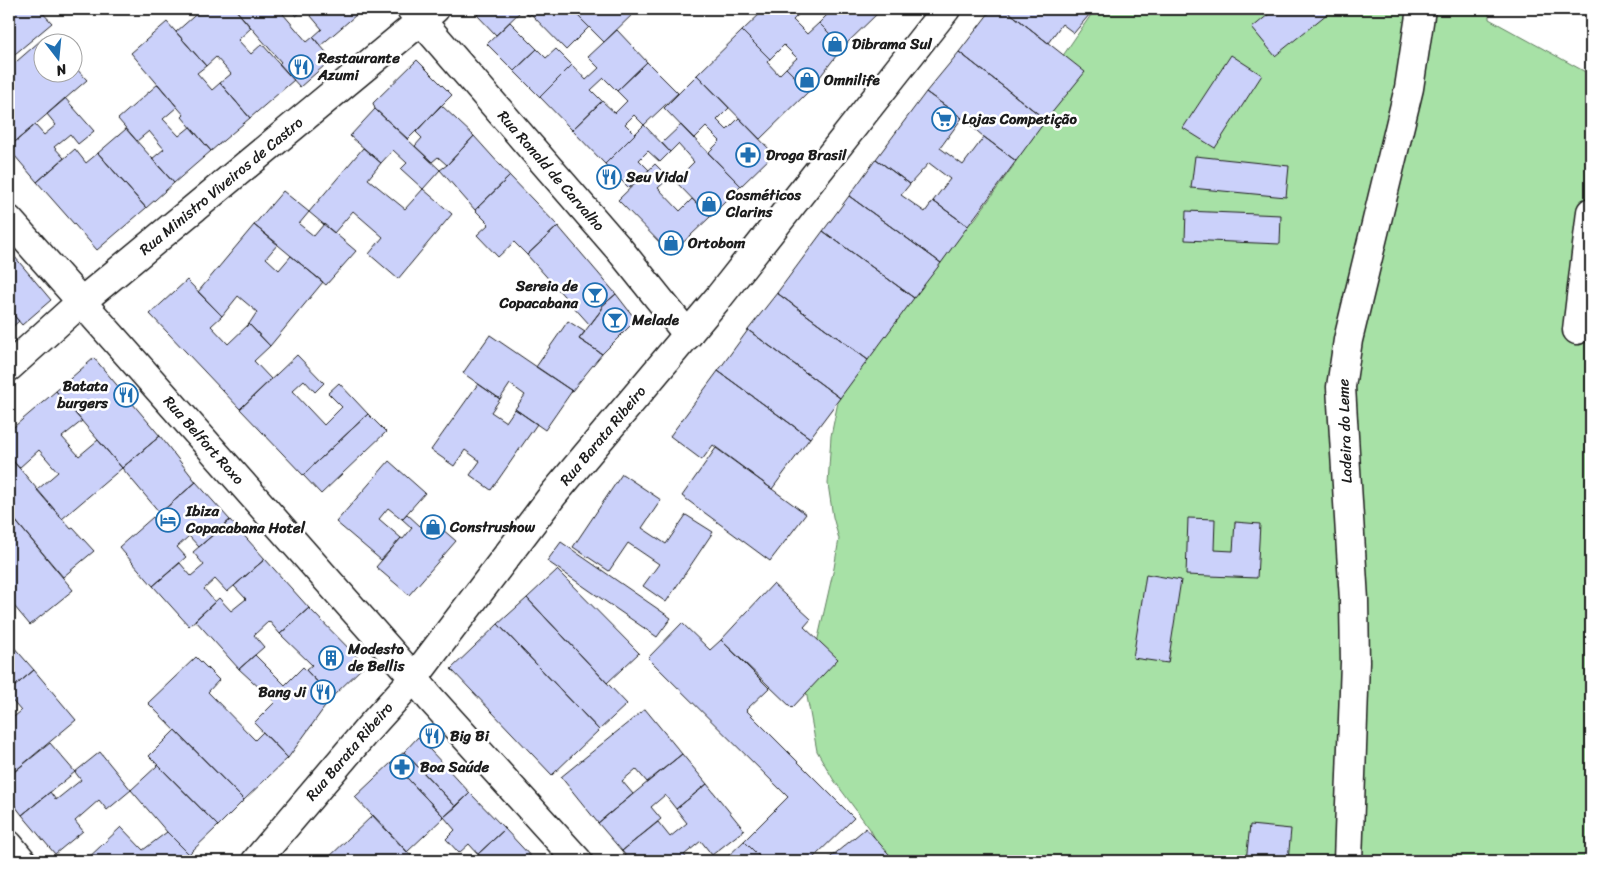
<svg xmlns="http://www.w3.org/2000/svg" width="1600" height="870" font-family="Sriracha,sans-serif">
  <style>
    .green { fill: #a7e1a6; stroke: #627e61 }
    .building { fill: #cbd1fa; stroke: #1c1c1c }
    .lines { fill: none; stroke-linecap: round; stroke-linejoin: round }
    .minor-casing { stroke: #1c1c1c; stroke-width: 31 }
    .major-casing { stroke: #1c1c1c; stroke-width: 31 }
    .minor { stroke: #fff; stroke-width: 28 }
    .major { stroke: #fff; stroke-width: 28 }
    .labels { text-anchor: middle; stroke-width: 5; stroke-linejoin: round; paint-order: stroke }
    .poi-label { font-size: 15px; font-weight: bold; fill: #1c1c1c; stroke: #fff; text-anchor: start }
    .street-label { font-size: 15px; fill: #1c1c1c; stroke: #fff }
  </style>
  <rect width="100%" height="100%" fill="#fff"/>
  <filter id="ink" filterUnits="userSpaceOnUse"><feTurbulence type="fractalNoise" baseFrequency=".02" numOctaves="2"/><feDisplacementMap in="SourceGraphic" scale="10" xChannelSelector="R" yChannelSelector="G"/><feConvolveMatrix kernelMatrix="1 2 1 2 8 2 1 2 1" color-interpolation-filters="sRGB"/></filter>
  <g filter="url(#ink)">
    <!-- green -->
    <path class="green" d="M1095,9H1489V19L1591,75V861H887L870,829L833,779L817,751L806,691L834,568L839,539L833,517L828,484L831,436L840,392L963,229L975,219L1014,165L1004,156L1062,57Z"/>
    <!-- building -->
    <path class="building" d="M9,9H39L52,23L9,59Z
      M202,9H235L251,28L238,40L251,54L262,44L294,80L250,118L220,83L231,74L216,57L206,66L176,32Z
      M238,9H290L283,14L307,42L313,37L332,59L300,87L279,64L281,62L236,10Z
      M290,9H305L296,16Z
      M305,9H363L320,46L313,37L322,29Z
      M483,9H521L522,10L496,35L477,15Z
      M521,9H571L589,27L566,50L531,14L529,16Z
      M571,9H638L604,42Z
      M765,9H799L802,11L793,20L807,34L819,23L843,47L809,91L786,68L797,58L784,45L770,59L742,31Z
      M831,9H880L881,10L843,47L819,23L832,10Z
      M992,9H1005L1085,72L1046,120L959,52Z
      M1005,9H1081L1089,15L1074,33L1062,24L1048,43Z
      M1275,9H1333L1275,56L1252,28Z
      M167,22L206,66L197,73L212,90L220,83L250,118L211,151L182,117L184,115L131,53Z
      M510,22L537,49L514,71L487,44Z
      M617,30L647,62L617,91L604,78L591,90L602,101L572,130L540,97L572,65L586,80L599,68L588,57Z
      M742,31L770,59L767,62L779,75L786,68L809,91L760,139L697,75Z
      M47,35L54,42H42V72H72V64L87,80L9,147V68Z
      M537,49L546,58L556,49L572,65L540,97L514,71Z
      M959,52L1046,120L1016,161L984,137L962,118L926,92Z
      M1231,55L1262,75L1215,148L1183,128Z
      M417,60L452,95L408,139L375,109L373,103Z
      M647,62L678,93L644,125L634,115L625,124L635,134L605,164L572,130L602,101L615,113L627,101L617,91Z
      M697,75L729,108L717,120L727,130L739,118L774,154L741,186L708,153L720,141L706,127L694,139L664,108Z
      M158,84L177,107L163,119L179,136L190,127L211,151L174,183L152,159L164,149L149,131L137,141L118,119Z
      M926,92L962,118L940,148L963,165L984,137L1016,161L968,226L933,201L950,179L929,163L910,184L876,159Z
      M65,98L94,131L78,144L70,134L54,147L64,158L37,182L9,149V147L35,125L44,135L56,125L47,114Z
      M441,105L474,136L447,165L438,157L432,162L415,146L422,138L416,132Z
      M375,109L440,170L423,189L401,169L407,163L393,150L381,163L350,136Z
      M644,125L670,152L660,162L648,151L639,160L649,170L629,188L605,164Z
      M681,125L741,186L710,217L675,181L694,162L678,144L670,152L662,143Z
      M126,129L174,183L146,208L98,153Z
      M474,136L510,176L475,210L440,170L447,165Z
      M363,148L381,163L368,179L405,209L423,189L452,214L398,279L369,254L383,237L353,211L334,233L309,212Z
      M75,149L86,163L98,153L146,208L97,250L37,182Z
      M1195,156L1289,166L1286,197L1191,188Z
      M876,159L910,184L901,195L925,212L933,201L968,226L941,263L849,196Z
      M655,164L669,178L658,188L680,211L692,199L710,217L671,254L618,200Z
      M510,176L558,226L527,255L514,242L498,257L477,235L489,224L475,210Z
      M283,191L309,212L299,224L314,236L324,224L356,251L326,285L254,225Z
      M849,196L941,263L914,298L823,231Z
      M1186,211L1281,215L1280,244L1185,240Z
      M254,225L278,244L266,258L279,270L291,256L323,282L270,346L249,324L257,312L238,296L222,316L198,292Z
      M558,226L616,294L602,306V309L590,325L527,255Z
      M823,231L914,298L868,360L777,293Z
      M9,250L51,300L22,325L9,310Z
      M187,280L222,316L211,326L228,344L249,324L270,346L254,361L271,379L240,409L150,314Z
      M777,293L868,360L840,398L748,330Z
      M616,294L636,320L602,354L579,339L602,309V306Z
      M9,310L19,321L9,330Z
      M568,321L585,332L579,339L602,354L572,391L536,367Z
      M748,330L840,398L810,438L718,371Z
      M490,335L572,391L545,430L515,409L525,395L510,384L500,399L463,373Z
      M297,355L324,383L315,392L304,380L292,391L324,425L342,407L328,393L339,383L368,414L303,475L240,409Z
      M94,358L160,436L122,468L56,391Z
      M718,371L810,438L772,489L713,445L702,460L670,436Z
      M478,384L500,399L491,412L506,422L515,409L537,424L491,490L470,475L480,461L465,450L454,466L431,450Z
      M56,391L82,421L62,437L79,456L98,440L122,468L62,519L37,490L58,472L39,450L19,468L9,456V431Z
      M368,414L386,432L321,494L303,475Z
      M160,436L196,482L160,513L122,468Z
      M716,448L806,514L770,561L682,496Z
      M9,456L71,529L73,528L94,551L63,577L9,513Z
      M389,461L425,493L402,519L388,508L379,519L401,538L381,560L336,522Z
      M622,474L661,500L642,528L666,544L686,515L713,532L666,602L643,586L659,564L628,543L609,571L573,547Z
      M196,482L230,520L199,547L189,536L177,547L186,557L153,586L119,547L153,517L166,532L172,526L160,513Z
      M9,513L73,590L30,625L9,600Z
      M407,514L420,526L428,517L456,541L409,595L376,567L401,538L403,539L412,528L402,519Z
      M1188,518L1215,519L1214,550L1233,551L1235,522L1260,524L1257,578L1186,575Z
      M230,520L265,559L227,592L215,579L204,589L215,602L189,626L153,586L180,563L191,576L204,565L193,552Z
      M561,542L671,618L657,637L547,561Z
      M265,559L309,608L280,634L269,621L254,635L264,647L239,669L195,620L219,598L231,611L246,599L234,586Z
      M557,570L639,653L607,683L527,598Z
      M1146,574L1181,580L1168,663L1133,658Z
      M773,584L811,619L804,627L838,659L792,708L721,640Z
      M527,598L627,704L599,730L498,624Z
      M309,608L365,665L332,697L306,670L312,665L280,634Z
      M682,623L710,650L721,640L769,688L746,710L854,818L810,861H764L744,841L788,797L648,658Z
      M498,624L599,730L552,775L451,669Z
      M12,645L34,670L9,691V648Z
      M255,655L285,685L303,667L332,697L288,758L254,723L275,702L239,669Z
      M196,657L219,680L208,692L255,740L263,732L288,758L244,800L148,703Z
      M34,670L76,720L9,776V721L21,711L9,697V691Z
      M645,709L682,754L647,782L636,769L622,781L633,794L598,823L561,777Z
      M175,730L244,800L218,826L149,756Z
      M418,737L470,793L456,807L404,752Z
      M50,743L75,772L22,815L9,798V776Z
      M100,752L131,790L107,810L99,800L75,821L83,831L55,854L22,815L50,792L56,800L81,780L75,772Z
      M404,752L456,807L444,817L392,762Z
      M682,754L707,784L676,809L665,795L651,807L661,819L622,851L598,823Z
      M392,762L444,817L407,852L355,797Z
      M158,765L218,826L189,854L167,832L131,790Z
      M707,784L744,830L712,855L701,841L684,855L689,861H630L622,851L658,822L670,837L687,823L676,809Z
      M470,793L505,829L478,854L469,844L459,853L446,839L455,830L444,817Z
      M373,815L416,861H325Z
      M1250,825L1291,829L1288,861H1246Z
      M121,827L143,850L167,832L189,854L185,861H85Z
      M866,828L895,861H826Z
      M505,829L535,861H485L478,854Z
      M744,841L764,861H723Z"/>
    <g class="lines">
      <!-- minor casing -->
      <g class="minor-casing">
        <g id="minor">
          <path id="s1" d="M411,9L619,249L688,335"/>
          <path id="s2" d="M9,220L414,678L430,698L578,861"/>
          <path d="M1577,330L1591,212"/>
          <path id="s3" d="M9,367L81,302L435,9"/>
          <path d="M1348,861L1355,662L1354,600L1341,387L1348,340L1409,88L1421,9"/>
        </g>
      </g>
      <!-- major casing -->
      <g class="major-casing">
        <g id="major">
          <path d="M9,845L22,861"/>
          <path id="s4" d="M256,861L368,729L414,678L553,495L719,297L946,9"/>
        </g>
      </g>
      <!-- minor -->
      <use href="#minor" class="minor"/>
      <!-- major -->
      <use href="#major" class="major"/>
    </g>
  </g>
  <!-- icons -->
  <defs>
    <g id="shop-ring" transform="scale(1.25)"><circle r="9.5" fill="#fff" stroke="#1f6fb2" stroke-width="1.5"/><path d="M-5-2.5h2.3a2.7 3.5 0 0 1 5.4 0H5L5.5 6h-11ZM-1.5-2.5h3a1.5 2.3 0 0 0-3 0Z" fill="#1f6fb2"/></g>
    <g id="restaurant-ring" transform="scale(1.25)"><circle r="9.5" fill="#fff" stroke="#1f6fb2" stroke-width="1.5"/><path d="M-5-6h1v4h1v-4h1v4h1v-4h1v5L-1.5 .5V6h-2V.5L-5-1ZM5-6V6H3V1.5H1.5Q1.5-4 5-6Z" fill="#1f6fb2"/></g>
    <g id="supermarket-ring" transform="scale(1.25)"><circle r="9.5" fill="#fff" stroke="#1f6fb2" stroke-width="1.5"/><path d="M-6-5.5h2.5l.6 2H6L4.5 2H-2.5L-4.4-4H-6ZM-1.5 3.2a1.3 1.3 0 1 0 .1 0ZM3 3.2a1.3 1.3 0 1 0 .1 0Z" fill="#1f6fb2"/></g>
    <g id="pharmacy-ring" transform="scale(1.25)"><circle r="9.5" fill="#fff" stroke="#1f6fb2" stroke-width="1.5"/><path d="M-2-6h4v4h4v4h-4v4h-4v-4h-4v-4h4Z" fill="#1f6fb2"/></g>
    <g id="bar-ring" transform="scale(1.25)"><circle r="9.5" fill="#fff" stroke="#1f6fb2" stroke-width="1.5"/><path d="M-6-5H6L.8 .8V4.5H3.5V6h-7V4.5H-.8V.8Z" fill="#1f6fb2"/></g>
    <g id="hotel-ring" transform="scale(1.25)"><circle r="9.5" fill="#fff" stroke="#1f6fb2" stroke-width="1.5"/><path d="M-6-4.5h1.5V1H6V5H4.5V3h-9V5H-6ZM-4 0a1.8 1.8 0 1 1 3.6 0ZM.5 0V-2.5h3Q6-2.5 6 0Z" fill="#1f6fb2"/></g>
    <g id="building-ring" transform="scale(1.25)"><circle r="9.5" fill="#fff" stroke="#1f6fb2" stroke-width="1.5"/><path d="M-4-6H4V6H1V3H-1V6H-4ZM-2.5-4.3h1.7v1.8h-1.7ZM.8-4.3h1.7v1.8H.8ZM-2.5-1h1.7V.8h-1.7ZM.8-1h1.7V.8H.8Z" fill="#1f6fb2"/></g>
  </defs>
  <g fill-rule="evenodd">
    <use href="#shop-ring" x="835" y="44"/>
    <use href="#restaurant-ring" x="301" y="67"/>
    <use href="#shop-ring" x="807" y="80"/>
    <use href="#supermarket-ring" x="944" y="119"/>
    <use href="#pharmacy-ring" x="748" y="155"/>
    <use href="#restaurant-ring" x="609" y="177"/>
    <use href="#shop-ring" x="709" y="204"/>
    <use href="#shop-ring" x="671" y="243"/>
    <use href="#bar-ring" x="595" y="295"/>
    <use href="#bar-ring" x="615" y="320"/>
    <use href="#restaurant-ring" x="126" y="395"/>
    <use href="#hotel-ring" x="168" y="520"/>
    <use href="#shop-ring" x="433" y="527"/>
    <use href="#building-ring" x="331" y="658"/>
    <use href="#restaurant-ring" x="323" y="692"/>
    <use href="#restaurant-ring" x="432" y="736"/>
    <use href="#pharmacy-ring" x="402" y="767"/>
  </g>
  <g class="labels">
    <!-- poi labels -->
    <g class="poi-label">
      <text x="852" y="49">Dibrama Sul</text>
      <text x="318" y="63">Restaurante<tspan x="318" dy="17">Azumi</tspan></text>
      <text x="824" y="85">Omnilife</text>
      <text x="962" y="124">Lojas Competição</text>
      <text x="766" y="160">Droga Brasil</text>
      <text x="626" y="182">Seu Vidal</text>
      <text x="726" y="200">Cosméticos<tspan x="726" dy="17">Clarins</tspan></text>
      <text x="688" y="248">Ortobom</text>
      <text x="578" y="291" text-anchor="end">Sereia de<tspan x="578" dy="17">Copacabana</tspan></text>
      <text x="632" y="325">Melade</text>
      <text x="108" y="391" text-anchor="end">Batata<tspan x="108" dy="17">burgers</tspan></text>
      <text x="186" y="516">Ibiza<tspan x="186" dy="17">Copacabana Hotel</tspan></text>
      <text x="450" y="532">Construshow</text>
      <text x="348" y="654">Modesto<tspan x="348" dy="17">de Bellis</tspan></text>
      <text x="306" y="697" text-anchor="end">Bang Ji</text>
      <text x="450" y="741">Big Bi</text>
      <text x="420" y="772">Boa Saúde</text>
    </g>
    <!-- street labels -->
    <g class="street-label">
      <text dy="5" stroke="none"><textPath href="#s1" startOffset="214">Rua Ronald de Carvalho</textPath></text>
      <text dy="5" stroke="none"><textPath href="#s3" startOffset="279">Rua Ministro Viveiros de Castro</textPath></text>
      <text transform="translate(1345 431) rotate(-92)" y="5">Ladeira do Leme</text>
      <text dy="5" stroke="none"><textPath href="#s4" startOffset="549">Rua Barata Ribeiro</textPath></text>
      <text dy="5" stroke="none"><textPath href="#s2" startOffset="294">Rua Belfort Roxo</textPath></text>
      <text dy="5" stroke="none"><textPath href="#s4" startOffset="144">Rua Barata Ribeiro</textPath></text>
    </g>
  </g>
  <!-- margin -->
  <rect width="1600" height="870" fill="none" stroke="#fff" stroke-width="30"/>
  <rect x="15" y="15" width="1570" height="840" fill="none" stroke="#1c1c1c" stroke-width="2" filter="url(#ink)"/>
  <!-- north arrow -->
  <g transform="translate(58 58) rotate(164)"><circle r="24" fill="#ffffff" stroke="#a4a4a4"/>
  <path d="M0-4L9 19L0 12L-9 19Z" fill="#1f6fb2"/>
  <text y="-8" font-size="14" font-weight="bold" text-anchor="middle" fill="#1c1c1c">N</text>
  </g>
</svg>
